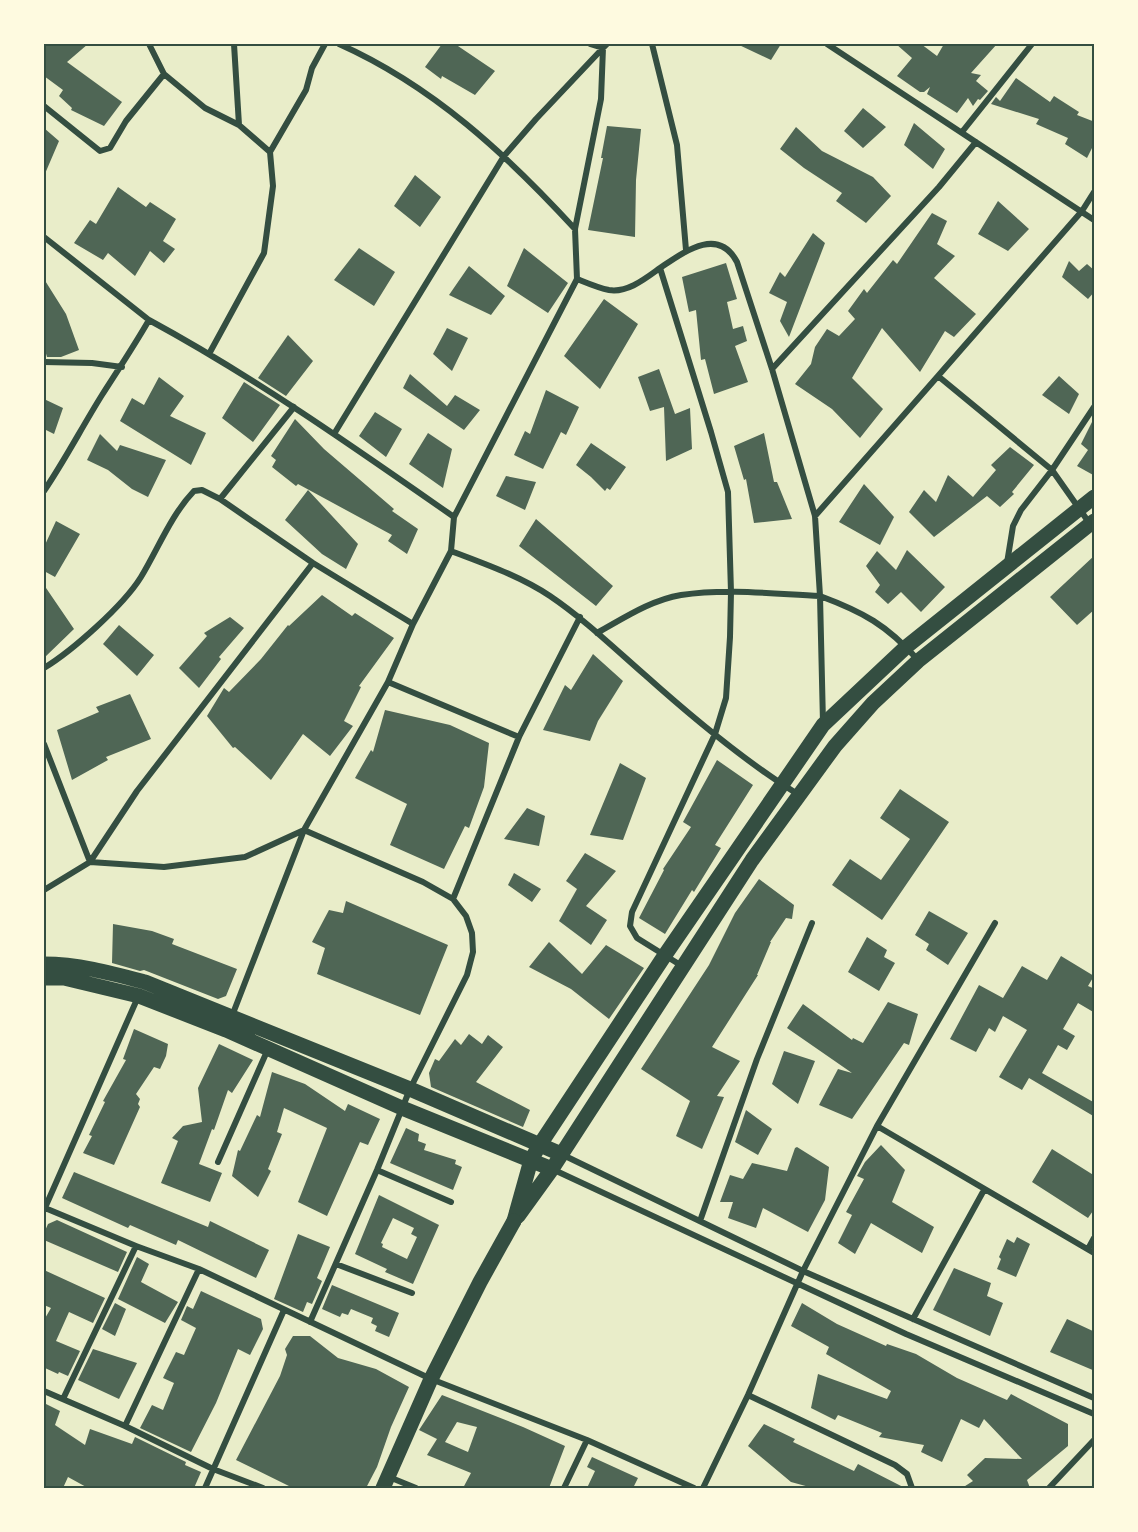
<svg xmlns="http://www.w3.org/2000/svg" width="1138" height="1532" font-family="'Asap Condensed',sans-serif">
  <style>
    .building { fill: #4f6655; fill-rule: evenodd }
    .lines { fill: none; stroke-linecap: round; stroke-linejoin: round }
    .minor { stroke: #344e41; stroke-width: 6 }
    .primary { stroke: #344e41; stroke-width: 15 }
    .trunk { stroke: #344e41; stroke-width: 15 }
    .neatline { fill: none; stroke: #344e41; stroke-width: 2 }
  </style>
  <rect width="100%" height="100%" fill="#e9edc9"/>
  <!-- building -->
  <path class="building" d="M44,44H88L67,62L122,102L104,126L71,110L72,108L59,96L63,90L44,76Z
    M442,44H455L495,71L475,95L442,76L441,79L425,67Z
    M737,44H781L771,60Z
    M896,44H921L937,56L944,44H997L971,73L981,75L976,81L988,91L980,100L978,99L973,106L968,98L957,113L927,94L930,87L924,92H920L897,76L912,58Z
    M1016,78L1050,102L1054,96L1079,112L1077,115L1095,122V142L1087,158L1065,144L1068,138L1036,124L1039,119L991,104L996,97L1000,101Z
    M863,108L886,127L863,148L844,131Z
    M914,123L945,149L933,169L904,145Z
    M607,126L641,129L636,180L635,237L588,230L603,158H601Z
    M796,127L822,151L873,177L891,196L866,223L836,201L842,193L804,168L780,149Z
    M44,128L59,141L44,176Z
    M415,175L441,197L420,227L394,206Z
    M118,187L146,207L150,202L176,219L163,241L175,249L164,263L150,251L135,276L108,253L103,260L74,243L90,220L96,224Z
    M998,201L1029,229L1008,251L978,234Z
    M932,213L947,221L937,244L955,256L934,278L976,314L954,337L945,331L920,372L882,328L852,378L883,409L860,438L832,409L795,384L811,364L815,347L827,329L839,336L855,319L848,311L864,289L867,293L893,260L897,264Z
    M813,233L825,243L789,337L780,321L787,302L769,293L780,272L785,277Z
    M359,248L395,272L374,306L334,280Z
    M524,248L568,283L548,313L507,286Z
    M1069,261L1079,271L1087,264L1095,271V291L1088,299L1062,277Z
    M726,263L737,299L727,302L733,329L743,326L747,341L735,346L748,382L714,394L705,359L701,360L696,310L689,312L682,277Z
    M469,266L505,296L491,315L449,295Z
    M44,279L66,314L79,350L61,357H47L44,347Z
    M604,299L638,324L600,389L564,356Z
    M447,328L468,338L452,371L433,354Z
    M288,335L313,361L286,396L258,378Z
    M659,369L675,414L690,408L692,449L666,461L664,407L650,411L638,377Z
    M410,374L447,406L455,395L480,410L464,430L403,388Z
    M1059,376L1079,394L1069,414L1042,395Z
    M159,377L184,396L170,416L206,433L191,465L120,421L132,398L144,405Z
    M244,382L280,405L253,442L222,418Z
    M546,390L579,407L566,435L561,432L543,469L514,455L525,431L530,434Z
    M44,399L63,408L54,434L44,429Z
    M375,412L402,429L386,457L359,436Z
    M1095,416V476L1077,466L1088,450L1081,444Z
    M295,419L324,449L394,509L392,511L418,529L407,554L388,541L392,535L298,484L296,486L272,467L276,460L271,456Z
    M428,433L452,449L443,488L409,464Z
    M764,433L774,482H777L792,519L754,523L746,479L744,480L734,446Z
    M100,434L117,451L120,445L166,460L148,497L132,489L108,470L87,460Z
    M591,443L626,467L610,490L607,488L605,491L591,477L576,465Z
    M1010,447L1034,465L1012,492L1014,494L1000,507L987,496L934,537L909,512L924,490L936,502L948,475L973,497L996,470L991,465Z
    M506,476L536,482L525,510L496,496Z
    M864,484L894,517L880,545L839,522Z
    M308,490L358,544L346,569L322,554L285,520Z
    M536,519L613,586L596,606L519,546Z
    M56,521L80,534L55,577L44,571V547Z
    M907,550L945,587L921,612L901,592L888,604L875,592L880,585L866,566L877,551L896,570Z
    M1095,555V609L1077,625L1050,597Z
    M44,585L74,629L44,658Z
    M322,595L352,616L355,613L394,638L359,686L361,687L344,721L353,726L330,756L303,734L271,780L235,747L233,748L207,716L224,688L229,692L261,659L288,625L289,626Z
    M230,617L244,628L219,657L221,659L199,688L179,668L207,636L204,633Z
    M119,625L154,655L137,676L103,644Z
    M593,654L623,681L598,721L590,741L543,730L565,685L571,690Z
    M130,694L151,739L106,757L108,760L72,780L57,730L99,712L96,707Z
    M385,710L450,725L489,743L484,787L469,828L465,826L444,869L390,845L407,804L355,778L371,750L373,752Z
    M717,760L753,785L715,845L721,848L694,892L692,890L665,934L639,918L664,870L663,869L691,827L683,822Z
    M620,763L646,778L623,840L590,835Z
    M900,789L949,822L882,920L832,885L850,859L881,880L910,839L880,818Z
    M527,808L545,816L539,846L504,839Z
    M585,853L616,871L586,906L607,920L591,945L559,921L577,889L566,881Z
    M514,873L541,889L532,902L508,885Z
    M759,879L794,905L792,919L786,918L770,942H771L757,975H758L712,1047L740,1061L717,1096L724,1097L702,1149L676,1136L690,1101L641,1069L709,965L735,913Z
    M346,901L448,945L420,1015L317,974L325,948L312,942L329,910L343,913Z
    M929,911L968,933L948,965L926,950L929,944L915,935Z
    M113,924L152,931L174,939L172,944L237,969L226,996L218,999L144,970L140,971L112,963Z
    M867,937L887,950L884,957L895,963L879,991L848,972Z
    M549,942L582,974L606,945L644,968L609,1019L571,989L529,967Z
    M1061,956L1094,976L1088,986L1095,989V1013L1078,1003L1063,1029L1075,1036L1067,1050L1058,1045L1042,1073L1095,1103V1117L1029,1078L1022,1090L999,1077L1027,1030L1003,1016L995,1032L989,1028L976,1052L950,1039L979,985L1003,998L1022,966L1047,980Z
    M888,1002L918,1014L909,1045L904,1043L852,1119L819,1105L838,1069L852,1073L787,1028L803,1004L852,1040L853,1038L863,1043Z
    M134,1029L168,1044L166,1056L160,1069L154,1067L136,1094L140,1099L138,1104L140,1107L114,1165L83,1153L92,1136L89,1135L105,1102L103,1101L126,1060L123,1059Z
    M469,1034L482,1044L488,1035L503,1047L476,1082L530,1110L523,1127L431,1087L429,1073L435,1059L439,1061L455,1039L461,1045Z
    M219,1044L253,1060L232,1093L228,1090L214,1130L212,1129L199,1164L222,1173L210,1202L161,1183L178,1141L172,1138L183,1126L202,1122L198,1088Z
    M784,1051L815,1061L798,1104L772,1084Z
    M272,1072L305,1084L345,1111L348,1104L380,1119L368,1145L360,1142L327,1216L298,1202L327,1128L284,1108L277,1132L282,1134L268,1169L271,1171L258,1197L232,1176L238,1150L240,1151L257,1115L260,1117Z
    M746,1110L772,1129L758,1155L735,1142Z
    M406,1128L419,1134L418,1141L426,1144L424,1150L456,1160L455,1164L462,1167L453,1190L390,1163Z
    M881,1145L905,1170L892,1202L934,1227L922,1253L871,1223L855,1254L838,1243L852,1215L846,1212L864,1179L857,1176L865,1162Z
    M797,1147L829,1167L825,1200L808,1232L763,1208L756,1228L728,1218L733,1202H720L730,1175L743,1179L752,1163L787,1171L795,1148Z
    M1052,1149L1095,1176V1208L1088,1218L1032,1182Z
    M74,1172L208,1227L210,1221L269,1250L256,1278L178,1240L176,1245L130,1225L128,1228L62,1198Z
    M379,1195L439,1225L413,1284L385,1272L387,1269L355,1254ZM393,1218L414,1228L411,1234L417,1237L407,1259L382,1247L383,1244L381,1243Z
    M57,1220L127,1252L118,1272L44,1240V1233L48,1224Z
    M298,1234L330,1247L317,1278L322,1281L312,1304L307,1302L303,1312L274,1299Z
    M1017,1237L1030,1244L1016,1277L997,1269L1001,1259L999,1257L1007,1239L1014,1243Z
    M137,1257L149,1264L141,1282L178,1302L165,1323L118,1299Z
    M954,1268L991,1283L987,1296L1003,1303L990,1336L933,1310Z
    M44,1270L105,1298L93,1323L69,1312L56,1341L80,1351L68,1376L59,1372L58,1374L45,1368L44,1370V1320L51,1308L44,1305Z
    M332,1285L399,1313L389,1337L375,1331L377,1326L371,1323L373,1318L351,1309L348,1315L342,1313L340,1317L322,1309Z
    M201,1291L261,1319L263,1329L250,1355L238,1349L216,1403L191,1452L140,1428L152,1405L163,1410L174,1383L163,1378L176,1352L184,1355L196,1328L181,1320L187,1306L193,1309Z
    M115,1303L126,1309L115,1336L102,1329Z
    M802,1303L837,1324L886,1346L887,1344L916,1354L957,1378L1007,1400L1011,1394L1068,1424V1446L1027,1480L1030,1488H962L973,1481L967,1475L985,1458L1022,1459L984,1419L979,1428L961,1419L942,1462L921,1452L924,1445L879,1437L882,1433L838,1415L835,1420L811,1408L818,1374L887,1399L891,1391L826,1354L829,1347L791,1326Z
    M1067,1319L1095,1332V1371L1050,1352Z
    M293,1336H310L338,1358L376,1369L409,1387L391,1427L377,1467L366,1488H293L236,1460L280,1376L287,1355L285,1349Z
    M93,1349L137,1363L119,1399L78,1380Z
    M442,1395L523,1427L565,1446L549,1488H463L471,1473L427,1455L437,1439L419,1430ZM457,1422L477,1427L468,1452L445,1442Z
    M44,1403L60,1411L55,1425L85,1445L90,1429L132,1444L135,1437L186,1462L185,1465L201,1472L194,1488H88L68,1477L63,1488H44Z
    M764,1424L795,1439L793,1442L854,1471L858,1464L905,1488H813L791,1482L748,1446Z
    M592,1457L638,1478L633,1488H587L595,1471L587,1467Z"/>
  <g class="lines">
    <!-- minor -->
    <path class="minor" d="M149,44L164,74
      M234,44L239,125L270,152
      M339,44C433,86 506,154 575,229
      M652,44L677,145L686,250
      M827,44L1094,220
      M44,106L100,151L110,148L126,121L164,74L205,108L239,125
      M962,132L1032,44
      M44,237L149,320C134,346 118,370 102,395C82,427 65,460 44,491
      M577,279C587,283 598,288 609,290C628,293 646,278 660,268
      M149,320C256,378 355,448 454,517
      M209,354L264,253L273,186L270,152L306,90L312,68L325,44
      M44,362L92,363L122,367
      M772,369L939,187L976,142
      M938,376L1082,211L1094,192
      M334,434L504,156L536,119L603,48L590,44
      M220,499L294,407
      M815,516L938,376L1052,470L1090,524
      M451,551C485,564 520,576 550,596C584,619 614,648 645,675C693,718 744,761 799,795
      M1007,563L1013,526L1021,510L1052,470L1094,407
      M597,633C624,618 651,600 681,595C727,588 775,594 820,596L815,516L772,369L737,262C718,226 684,252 660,268L711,432L728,492L731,592L730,637L726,698L715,734L632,912L630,926L637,938L682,966
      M44,668C72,651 123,606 141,577C158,549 171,515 194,491L202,490L220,499L313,563L413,624
      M388,682L519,737
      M823,723L820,596C863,612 887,625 918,660
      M44,744L90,862
      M90,862L137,791L313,563
      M44,890L90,862L164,867L245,857L304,830L423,882L453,899L466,916L472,933L473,952L467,975L410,1089L377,1170L310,1322
      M453,899L519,737L580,617
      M232,1016L304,830L388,682L413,624L451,551L454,517L577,279L575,229L601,99L603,48L607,44
      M877,1126L1094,1253
      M563,1155L803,1271L1094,1398
      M218,1162L268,1049
      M552,1169L906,1334L1094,1414
      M377,1170L451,1202
      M45,1208L136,1246L199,1269L431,1379L587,1440L694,1488
      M44,1210L138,997
      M700,1221L757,1059L812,923
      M1088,1249L1094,1238
      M336,1264L412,1293
      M913,1319L984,1190
      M44,1391L125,1426L213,1469L263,1488
      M748,1395L895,1465L907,1474L912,1488
      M63,1399L136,1246
      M125,1426L199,1269
      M389,1477L416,1488
      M205,1488L284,1310
      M564,1488L587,1440
      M703,1488L748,1395L803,1271L877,1126L995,923
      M1049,1488L1094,1440"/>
    <!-- primary -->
    <path class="primary" d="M44,964C78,964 111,973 145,982L410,1089L561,1154
      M44,978H64L139,996L226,1030L402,1108L552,1169
      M518,1216L552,1169L752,860L835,746L873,703L918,661L1094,521
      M514,1221L531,1160L539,1146L665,955L823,725L906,647L1094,497"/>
    <!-- trunk -->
    <path class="trunk" d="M383,1488L431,1379L480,1282L514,1221"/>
  </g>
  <!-- border -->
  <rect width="1138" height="1532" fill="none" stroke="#fefae0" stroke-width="90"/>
  <rect x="45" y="45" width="1048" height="1442" class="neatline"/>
</svg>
